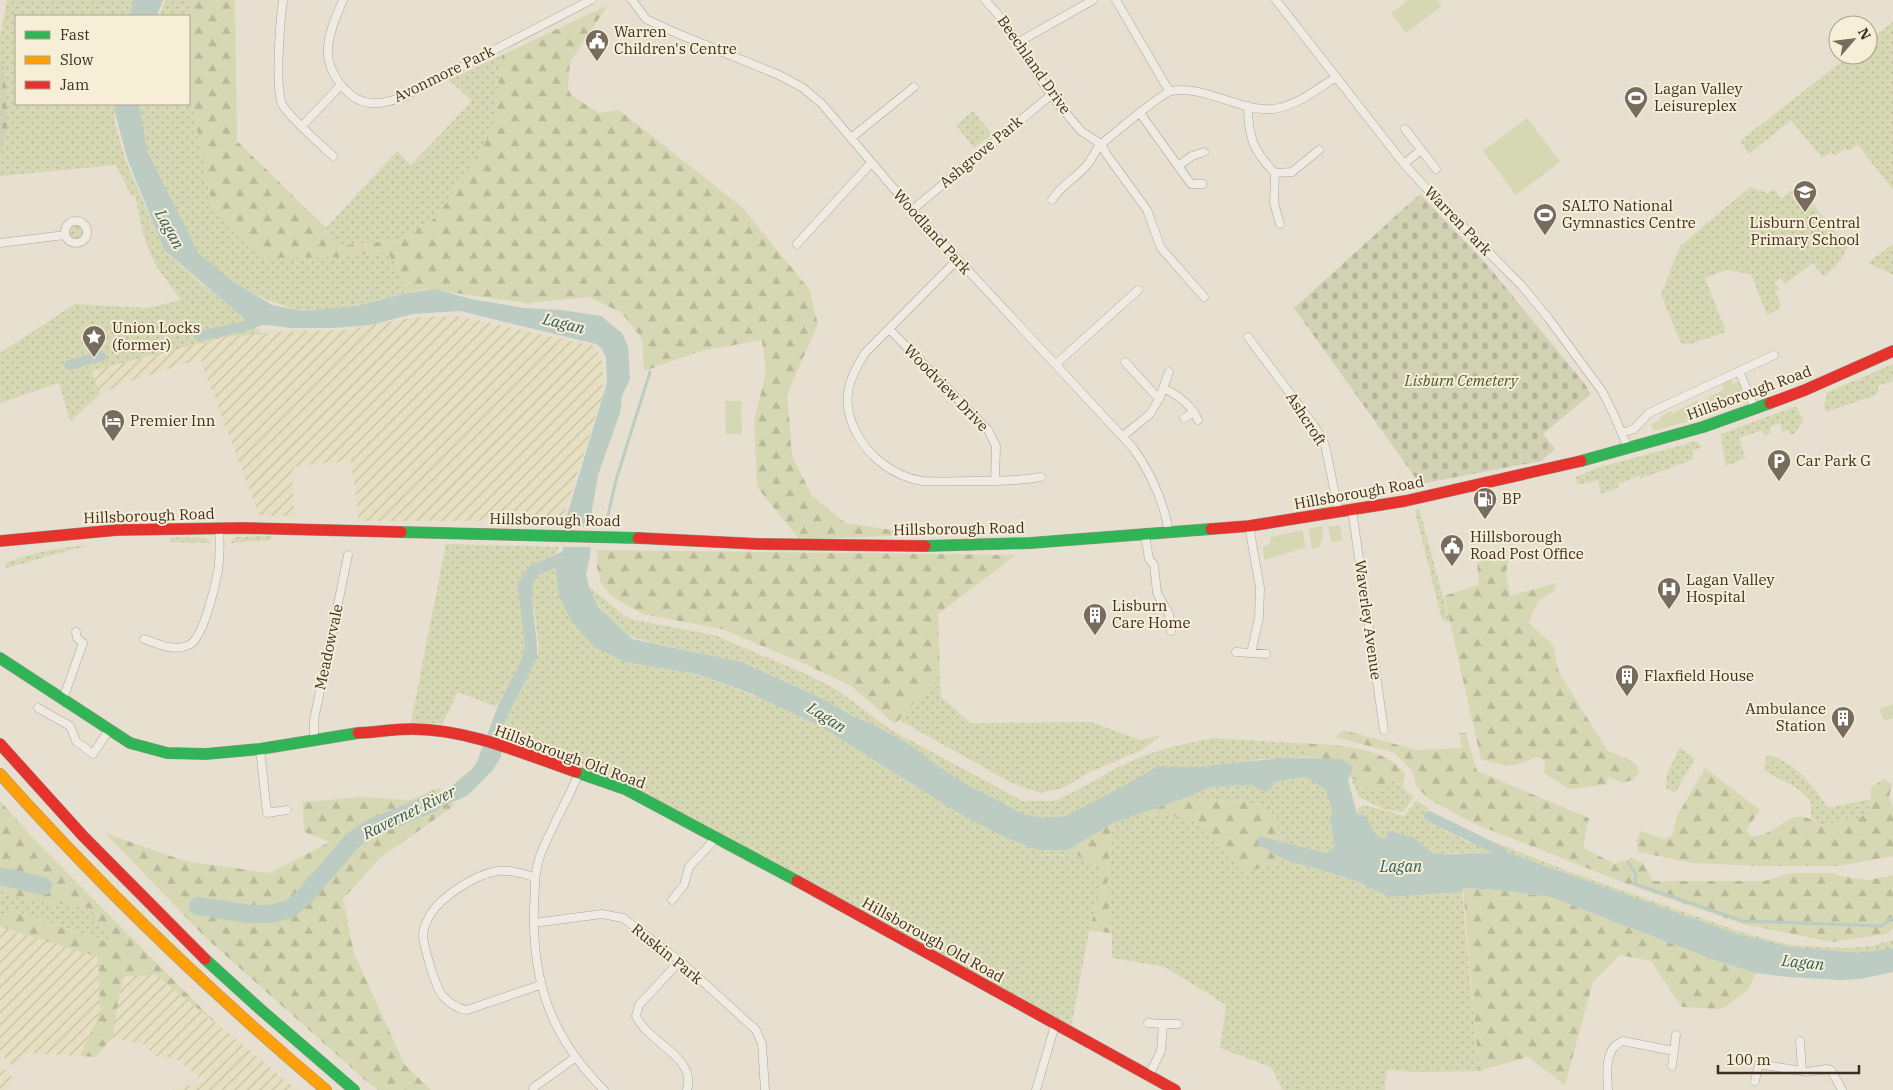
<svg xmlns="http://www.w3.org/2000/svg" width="1893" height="1090" font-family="'IBM Plex Serif',serif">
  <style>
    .farmland { fill: url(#farmland-furrows) }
    .grass { fill: url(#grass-dots) }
    .forest { fill: url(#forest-firs) }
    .cemetery { fill: url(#cemetery-stones) }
    .green { fill: #d6d7b3 }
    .water { fill: #bcccc2 }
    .pier { fill: #e7e0d1 }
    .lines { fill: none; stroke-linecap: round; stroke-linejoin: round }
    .stream { stroke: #bcccc2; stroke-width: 3 }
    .canal { stroke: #bcccc2; stroke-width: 10 }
    .river { stroke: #bcccc2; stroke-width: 18 }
    .street-casing { stroke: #ada599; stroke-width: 9 }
    .fast-casing { stroke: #9c958a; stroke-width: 12 }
    .slow-casing { stroke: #9c958a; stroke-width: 12 }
    .jam-casing { stroke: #9c958a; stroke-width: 12 }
    .street { stroke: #efebe3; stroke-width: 8 }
    .fast { stroke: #30b455; stroke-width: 11 }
    .slow { stroke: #ff9f0a; stroke-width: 11 }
    .jam { stroke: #e5322d; stroke-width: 11 }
    .labels { text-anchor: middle; stroke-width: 4; stroke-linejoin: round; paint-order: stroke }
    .poi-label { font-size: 15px; fill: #3d2e20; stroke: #f7eed8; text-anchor: start }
    .street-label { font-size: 15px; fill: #3d2e20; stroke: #f7eed8 }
    .park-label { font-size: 15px; font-style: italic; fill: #4d5a26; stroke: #f7eed8 }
    .water-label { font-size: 16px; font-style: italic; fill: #2f5d5a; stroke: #f7eed8 }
  </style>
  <defs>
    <pattern id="farmland-furrows" width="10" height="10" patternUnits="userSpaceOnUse" patternTransform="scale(1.25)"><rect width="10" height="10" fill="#e6dfc2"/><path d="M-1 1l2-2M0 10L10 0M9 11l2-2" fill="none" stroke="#c6c0a6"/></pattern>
    <pattern id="grass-dots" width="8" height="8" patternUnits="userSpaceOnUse" patternTransform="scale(1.25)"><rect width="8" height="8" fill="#d6d7b3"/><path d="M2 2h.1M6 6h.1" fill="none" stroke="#b9b99a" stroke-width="1.8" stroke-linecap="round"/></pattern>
    <pattern id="forest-firs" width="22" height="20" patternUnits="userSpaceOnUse" patternTransform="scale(1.25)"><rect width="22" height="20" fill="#d6d7b3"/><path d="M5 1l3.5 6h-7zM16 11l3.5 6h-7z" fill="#b9b99a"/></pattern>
    <pattern id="cemetery-stones" width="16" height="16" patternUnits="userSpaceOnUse" patternTransform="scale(1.25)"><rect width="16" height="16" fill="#d1d1b3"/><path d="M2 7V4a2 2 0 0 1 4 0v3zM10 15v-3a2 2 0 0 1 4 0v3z" fill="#b4b49a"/></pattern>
  </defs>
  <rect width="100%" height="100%" fill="#e7e0d1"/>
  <!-- farmland -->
  <path class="farmland" d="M458,316L595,346L603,365L602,397L561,524L505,521H359L351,461L296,466L292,471L295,517L259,515L200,359L124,383L100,394L91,371L225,337L278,332L344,330L409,318Z
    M0,927L98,956L100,1013L80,1056L25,1053L13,1066L0,1054Z
    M156,975L254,1054L297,1090H172L206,1081L174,1058L156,1056L144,1044L112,1038L123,976Z
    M0,1067L14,1078L5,1090H0Z"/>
  <!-- grass -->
  <path class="grass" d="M7,0H134L129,16H16V104H114L115,122L125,159L164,250L194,277L263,334L225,337L91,371L100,394L70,422L59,383L0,403V353L75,304L148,308L181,300L156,266L145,241L135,196L131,195L116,165L0,176V155L7,129L5,71L0,61V36Z
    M165,0H192L189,44V16H159Z
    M1893,22V190L1858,145L1848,151L1846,148L1835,156L1831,152L1822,158L1791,120L1749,154L1740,141L1850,55H1868V41Z
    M502,55L493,130L437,217L400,240L334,246L326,228L397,151L411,165L472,101L449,80Z
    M189,90L213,212L339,257L389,252L408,293L347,307L301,311L267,300L237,284L196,254L171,197L145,145L138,107L139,104H189Z
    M973,111L992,134L974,148L956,125Z
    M1798,185L1847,247C1845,258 1832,270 1824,277L1813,263L1785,284L1780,278L1774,283L1779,289L1775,292L1781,304L1778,309L1767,315L1751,274L1726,270L1705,278L1726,332L1690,344L1681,343L1661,295L1680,246L1750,187L1768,193L1774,189L1781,199Z
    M68 232a8 8 0 1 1 16 0a8 8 0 1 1-16 0Z
    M1893,244V275L1868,263Z
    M1893,364V381L1878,386V392L1876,395L1826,412L1823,403L1826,401V393Z
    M1796,406L1803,421L1794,434L1790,435L1788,430L1783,432L1780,423L1770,427L1771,433L1765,436L1762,430L1739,438L1745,458L1727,466L1725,464L1721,434Z
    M1696,441L1702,447L1692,451L1694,459L1640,479L1639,476L1618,484L1619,487L1601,494L1598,480L1578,485L1576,477L1594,469Z
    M1419,508L1450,623L1442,620L1415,511Z
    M273,536L270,540L230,543L236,537Z
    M170,537L206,538L212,543L169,542Z
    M446,544L559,547L557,554L529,566L517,584L525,645L520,663L496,707L458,692L442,724L411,722Z
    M89,545L6,568L5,563C31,553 61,547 89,545Z
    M555,568L559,597L571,620L626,662L697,674L770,702L820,726L955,811L1038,850H1068L1102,869L1101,889L1089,931L1071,1028L704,824L615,780L543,753L501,731L537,658L539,646L531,591L535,579L546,571Z
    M589,587L629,619L714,635L806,674L836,689L891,730L1023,801H1055L1085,786L1120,766L1148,754L1175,746L1214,738L1312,744L1305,757L1259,759L1063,818H1033L1000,805L957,781L889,734L855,717L815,696L745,663L650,642L622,634L600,608Z
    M940,674L941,697L971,723L1091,722L1140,740L1160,736L1142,750L1090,772L1063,788L1040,793L1010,782L899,720Z
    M1680,747L1695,759L1675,793L1666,788L1667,774Z
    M1769,755C1797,763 1813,786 1828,808L1871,799V805L1861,818L1820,825L1811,817C1811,813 1812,805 1810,801C1804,788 1776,779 1764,770L1765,759Z
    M1306,777L1326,790L1333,813L1329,820L1332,828L1334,847L1328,853L1283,842L1269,805L1188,797L1210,787L1252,785L1271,789L1275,782Z
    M1354,779L1386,787L1394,779L1414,797L1403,812L1386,810L1359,797L1352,782Z
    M1416,800L1428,808L1426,820L1470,843L1489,840L1573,873L1741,932L1785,944L1816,947L1851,948L1872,946L1893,940V948L1858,954L1819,951L1770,944L1718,928L1506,852L1436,853L1419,843L1382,840L1375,833L1365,817L1357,814L1358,808L1364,805L1404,816Z
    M1140,813L1191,818L1245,874L1283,859L1354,880L1389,897L1462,892L1479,1071L1418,1072L1387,1070L1385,1090H1283L1271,1067L1220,1048L1226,1005L1165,967L1112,958V933L1107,886L1113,823Z
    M0,891L23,899L90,908L112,943L9,909L0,927Z"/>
  <!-- forest -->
  <path class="forest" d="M192,0H235L237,141L326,228L335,246L400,240L437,217L493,130L502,55L608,5L570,62L568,88L571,95L599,113L619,110L742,207L809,289L818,324L787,394L792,456L812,496L846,523L925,535L799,539L757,487L754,421L766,373L762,340L701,351L644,371L642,339L622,313L589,297L527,303L426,289L408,293L388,252L340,257L259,258L213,212L189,90V44Z
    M1493,549L1505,553L1509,558L1506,573L1510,596L1556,583L1555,591L1539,600L1528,622L1553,645L1559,672L1607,750L1628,759L1638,766L1639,773L1632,780L1623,783L1609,777L1606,785L1569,789L1544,773L1545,760L1536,757C1511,769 1507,767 1481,759L1444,596L1479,585C1478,567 1472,554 1493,549Z
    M597,550L1016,555L938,614L940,674L895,724L851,686L805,664L722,629L643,614L611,596L601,583L597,567Z
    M1343,730L1417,750L1462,748L1459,733H1466L1477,771L1589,818L1583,848L1615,864L1632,858L1643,863L1653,881H1765L1791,873H1832L1840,876L1868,880L1893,875V928L1887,934L1832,942L1743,924L1635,887L1470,822L1429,799L1416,786L1413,772L1395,753L1335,737Z
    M1302,743C1332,745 1389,746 1405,775L1403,787L1394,779L1377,794L1350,777L1333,760L1305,757Z
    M1705,768L1760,810L1746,830L1751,836C1781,837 1789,801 1820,825L1861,818L1871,805V787L1885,779L1892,785L1889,796L1893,808V856L1838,866H1760L1693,863L1639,852L1636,841L1641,831L1663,839L1673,835L1676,818Z
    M439,788L454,806L380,858L343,899L354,954L405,1065L431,1090H378L365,1080L205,937L105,833L185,861L270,873L330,842L304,832L303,802L361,797L410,800Z
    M1188,797L1269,805L1283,842L1259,836L1258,844L1283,859L1245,874L1191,818L1140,813Z
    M0,801L31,836L218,1025L156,975L123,976L112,1038L95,1057L80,1056L100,1013L98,957L1,927L8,909L111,943L90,908L23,899L0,891Z
    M1113,823L1107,886L1112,933L1089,931L1101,889L1102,869L1068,850Z
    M1463,888L1497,890L1551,897L1714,960L1756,973L1749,989L1722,1009L1682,1007L1651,961L1620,955L1593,982L1565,1085L1528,1057L1479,1071Z"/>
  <!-- cemetery -->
  <path class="cemetery" d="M0,61L5,71L7,130L0,155Z
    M1420,194L1488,266L1584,383L1591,394L1543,434L1555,449L1541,461L1420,484L1294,308Z"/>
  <!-- green -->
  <path class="green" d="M1408,0H1437L1442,6L1406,33L1391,13Z
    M1527,118L1560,162L1516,195L1483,151Z
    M1731,379L1733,384L1740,381L1749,400L1706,414L1701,401L1723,390L1721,384Z
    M1697,399L1702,417L1654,431L1651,424L1660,420V417L1671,411L1673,413L1694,402Z
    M725,401H741L742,434H726Z
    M1340,525L1343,541L1331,542L1328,527Z
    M1322,526L1323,537L1321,540L1320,547L1312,549L1309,529Z
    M1303,530L1305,548L1264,560L1263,547L1270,544L1271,537Z
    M1893,704V718L1884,721L1879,709Z"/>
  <!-- water -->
  <path class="water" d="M134,0H163L157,16H129Z
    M115,104H139L147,150L199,254L234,282L272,305L303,311L355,306L408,293L435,289L471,299L524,308L562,310L601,316L622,333L628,346L630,379L622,396L620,413L598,475L592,510L590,556L586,574L589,587L599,608L632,639L742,662L825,700L852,716L874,725L912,746L929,760L964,783L1023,814L1042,818L1066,816L1133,781L1158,766L1198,767L1280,758H1307L1342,759L1353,767L1348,780L1357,814L1365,816L1375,833L1382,839L1387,838L1388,831L1412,837L1434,853L1452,854L1506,852L1737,934L1790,947L1859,953L1893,948V972L1860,979L1840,980L1789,977L1756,973L1714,960L1551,897L1497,890L1463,888L1462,892L1389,897L1354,880L1283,859L1258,844L1259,836L1327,853L1334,847L1332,828L1329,820L1333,813L1326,790L1306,777L1275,782L1271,789L1265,792L1252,785L1210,787L1188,797L1113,823L1068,850H1038L1002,836L955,811L820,726L752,694L697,674L626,662L594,647L571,620L559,597L555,568C548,571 539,573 535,580C527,593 539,638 537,658L501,730V757L492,771L467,796L412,819L408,805L447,790L472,769L477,762L499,703L520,663L525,645L517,584L529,566L562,552L563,549L564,525L607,382L606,358L602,349L596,344L460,311L413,314L371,325L333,328H291L252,323L246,320L164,250L127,158L114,109Z"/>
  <!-- pier -->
  <path class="pier" d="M561,527H594L593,547H561Z"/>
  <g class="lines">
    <!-- stream -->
    <path class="stream" d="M606,524L616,480L650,372
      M1628,862L1636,875L1635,884L1743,921L1882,926L1893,917"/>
    <!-- canal -->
    <path class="canal" d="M199,336L242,327L265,319
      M69,365L101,356
      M1429,816L1502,852"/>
    <!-- river -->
    <path class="river" d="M0,876L43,886
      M198,906L249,914H270L290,909L305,896L352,841L369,829L432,803"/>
    <!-- street casing -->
    <g class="street-casing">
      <path id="street" d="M283,0C280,21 275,86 282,104C288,116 321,145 333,156
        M343,0C337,15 329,31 328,47C326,71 347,101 371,103C383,104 394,100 405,96L591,0
        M632,0L646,19L676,33L779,75L803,88L822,104L912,210L1133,448C1151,473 1164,502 1169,533
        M985,0L1002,19L1025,56L1051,95L1081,131L1101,144L1107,155L1147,210L1161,248L1204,297
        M1116,0L1169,91
        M1276,0L1404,164L1440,203L1522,286L1549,319L1602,391L1614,415L1628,448
        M1017,43L1093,0
        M1248,106C1248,136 1253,151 1275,173L1292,172L1319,150
        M1140,113L1191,184H1203
        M302,126L341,85
        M1405,129L1436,169
        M851,138L914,87
        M1404,164L1421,150
        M1178,166L1192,156L1204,152
        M1275,173L1274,203L1280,224
        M1052,200C1061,185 1076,178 1087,165C1092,159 1095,151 1101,144C1113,135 1160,94 1171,91C1206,84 1246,116 1279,108C1300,103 1319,88 1336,77
        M912,210L1051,95
        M65 232a11 11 0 1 1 22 0a11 11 0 1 1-22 0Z
        M0,243L65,235
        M797,244L871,163
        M957,260L865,353C849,378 841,399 854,428C866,455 893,477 923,481C939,482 957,481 973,481C996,481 1018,481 1041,477
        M889,329L988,430L996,446L995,481
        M1248,337L1315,427L1325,445L1339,513
        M1125,362L1159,399
        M1056,364L1138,290
        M1739,371L1755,409
        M1163,388C1178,395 1191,404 1198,420
        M1184,418L1194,412
        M1622,433L1634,429L1649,413L1774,355
        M1123,436L1150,414L1159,399L1169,372
        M1352,510L1384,730
        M1249,526L1260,588L1259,618L1251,653
        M1145,535L1149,559L1154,565L1157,593L1169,614L1171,631
        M144,639C159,644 174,652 189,645C203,639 215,587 218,571C220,557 220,542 219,528
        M1236,652L1266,654
        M63,699L83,643L77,638L76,632
        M38,708L70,726L76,741L93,754L109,730
        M314,739V720L348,555
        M260,749L267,813L287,810
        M579,773C568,800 550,829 540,856C534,873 535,890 534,908C532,982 551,1037 604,1090
        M535,877C523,874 510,869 497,871C474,875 436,899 427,921C425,925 423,932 423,936C424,947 435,986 442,995C449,1003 457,1009 467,1010L540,985
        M672,900L684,885L689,867L716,838
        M534,923L602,914L623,918L680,961L756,1030L762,1044L765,1090
        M680,961L639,1005L636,1016C648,1043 697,1057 687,1090
        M1148,1023L1163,1024
        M1800,1041L1802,1071
        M1672,1066L1676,1035
        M1149,1075L1161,1051L1163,1024H1178
        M1755,1081L1759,1064L1807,1072L1826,1069L1831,1070L1842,1090
        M533,1088L576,1057
        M1036,1090L1055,1025
        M1608,1090C1607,1073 1604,1048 1623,1041L1674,1051"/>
    </g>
    <!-- fast casing -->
    <g class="fast-casing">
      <path id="fast" d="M1581,461L1703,427L1770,403
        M401,532L638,538
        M925,546L1030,543L1211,529
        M0,658L130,743L167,753L206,754L260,749L358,733
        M576,772L625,789L797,881
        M205,959L260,1009L354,1090"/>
    </g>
    <!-- slow casing -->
    <g class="slow-casing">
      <path id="slow" d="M0,774C101,887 210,992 326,1090"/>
    </g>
    <!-- jam casing -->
    <g class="jam-casing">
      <path id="jam" d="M1770,403L1805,390L1893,351
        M1211,529L1249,526L1405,501L1581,461
        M638,538L759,544L925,546
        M0,541L117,530L241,528L401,532
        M358,733C376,732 394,729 412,729C468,729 524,754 576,772
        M0,744L83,836L205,959
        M797,881L1175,1090"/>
    </g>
    <!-- street -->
    <use href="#street" class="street"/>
    <!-- fast -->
    <use href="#fast" class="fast"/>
    <!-- slow -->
    <use href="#slow" class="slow"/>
    <!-- jam -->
    <use href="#jam" class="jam"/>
  </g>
  <!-- icons -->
  <defs>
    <g id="civic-pin" transform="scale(1.25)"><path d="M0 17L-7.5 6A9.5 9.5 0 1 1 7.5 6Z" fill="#786c5e" stroke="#f7eed8"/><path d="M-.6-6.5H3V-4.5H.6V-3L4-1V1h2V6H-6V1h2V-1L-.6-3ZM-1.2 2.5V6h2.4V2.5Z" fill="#fff"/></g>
    <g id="stadium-pin" transform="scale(1.25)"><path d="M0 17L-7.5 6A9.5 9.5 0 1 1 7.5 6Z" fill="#786c5e" stroke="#f7eed8"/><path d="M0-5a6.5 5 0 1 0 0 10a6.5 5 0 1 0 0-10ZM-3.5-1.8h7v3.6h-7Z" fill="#fff"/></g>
    <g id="school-pin" transform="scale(1.25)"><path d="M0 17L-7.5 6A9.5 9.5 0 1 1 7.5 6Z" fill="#786c5e" stroke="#f7eed8"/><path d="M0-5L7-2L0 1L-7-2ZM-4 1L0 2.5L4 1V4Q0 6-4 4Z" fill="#fff"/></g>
    <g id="sight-pin" transform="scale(1.25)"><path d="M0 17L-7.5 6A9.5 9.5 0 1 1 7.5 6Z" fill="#786c5e" stroke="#f7eed8"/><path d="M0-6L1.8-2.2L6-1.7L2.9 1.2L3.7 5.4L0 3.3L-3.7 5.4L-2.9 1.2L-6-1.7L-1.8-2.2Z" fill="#fff"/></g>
    <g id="hotel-pin" transform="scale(1.25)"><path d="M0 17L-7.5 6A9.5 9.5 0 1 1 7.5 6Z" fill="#786c5e" stroke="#f7eed8"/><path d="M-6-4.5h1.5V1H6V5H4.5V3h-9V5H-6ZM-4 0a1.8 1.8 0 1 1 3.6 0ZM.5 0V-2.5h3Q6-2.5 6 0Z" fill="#fff"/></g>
    <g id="parking-pin" transform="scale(1.25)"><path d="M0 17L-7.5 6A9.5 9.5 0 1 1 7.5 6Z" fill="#786c5e" stroke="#f7eed8"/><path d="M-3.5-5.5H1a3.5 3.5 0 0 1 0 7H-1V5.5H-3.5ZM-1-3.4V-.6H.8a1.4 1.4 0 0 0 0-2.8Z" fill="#fff"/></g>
    <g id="fuel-pin" transform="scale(1.25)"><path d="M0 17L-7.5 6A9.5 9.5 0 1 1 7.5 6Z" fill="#786c5e" stroke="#f7eed8"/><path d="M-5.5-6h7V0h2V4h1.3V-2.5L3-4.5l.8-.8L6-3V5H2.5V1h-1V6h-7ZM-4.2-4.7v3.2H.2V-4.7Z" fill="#fff"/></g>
    <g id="hospital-pin" transform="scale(1.25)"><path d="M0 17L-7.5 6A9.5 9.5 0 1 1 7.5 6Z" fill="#786c5e" stroke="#f7eed8"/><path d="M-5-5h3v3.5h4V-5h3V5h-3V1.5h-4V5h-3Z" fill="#fff"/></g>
    <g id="building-pin" transform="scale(1.25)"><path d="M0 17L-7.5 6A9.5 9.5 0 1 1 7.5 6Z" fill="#786c5e" stroke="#f7eed8"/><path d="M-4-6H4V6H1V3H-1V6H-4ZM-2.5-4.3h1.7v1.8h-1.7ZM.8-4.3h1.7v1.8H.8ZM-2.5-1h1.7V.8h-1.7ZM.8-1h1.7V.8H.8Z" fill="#fff"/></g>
  </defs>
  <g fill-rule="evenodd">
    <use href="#civic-pin" x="597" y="41"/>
    <use href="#stadium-pin" x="1636" y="98"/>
    <use href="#school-pin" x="1805" y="192"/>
    <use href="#stadium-pin" x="1545" y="215"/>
    <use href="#sight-pin" x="94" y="337"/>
    <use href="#hotel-pin" x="113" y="421"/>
    <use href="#parking-pin" x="1779" y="461"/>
    <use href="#fuel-pin" x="1485" y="499"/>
    <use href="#civic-pin" x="1452" y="546"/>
    <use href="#hospital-pin" x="1669" y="589"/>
    <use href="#building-pin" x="1095" y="615"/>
    <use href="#building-pin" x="1627" y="676"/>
    <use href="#building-pin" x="1843" y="718"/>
  </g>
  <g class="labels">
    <!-- poi labels -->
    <g class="poi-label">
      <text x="614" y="37">Warren<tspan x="614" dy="17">Children's Centre</tspan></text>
      <text x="1654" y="94">Lagan Valley<tspan x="1654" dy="17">Leisureplex</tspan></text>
      <text x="1562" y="211">SALTO National<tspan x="1562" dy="17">Gymnastics Centre</tspan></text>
      <text x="1805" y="228" text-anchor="middle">Lisburn Central<tspan x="1805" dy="17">Primary School</tspan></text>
      <text x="112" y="333">Union Locks<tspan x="112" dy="17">(former)</tspan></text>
      <text x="130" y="426">Premier Inn</text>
      <text x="1796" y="466">Car Park G</text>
      <text x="1502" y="504">BP</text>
      <text x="1470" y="542">Hillsborough<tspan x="1470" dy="17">Road Post Office</tspan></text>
      <text x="1686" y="585">Lagan Valley<tspan x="1686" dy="17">Hospital</tspan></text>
      <text x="1112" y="611">Lisburn<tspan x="1112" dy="17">Care Home</tspan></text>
      <text x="1644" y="681">Flaxfield House</text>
      <text x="1826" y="714" text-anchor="end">Ambulance<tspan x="1826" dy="17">Station</tspan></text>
    </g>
    <!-- street labels -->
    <g class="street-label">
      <text transform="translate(1034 65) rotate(55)" y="5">Beechland Drive</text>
      <text transform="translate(444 74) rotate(-26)" y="5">Avonmore Park</text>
      <text transform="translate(981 152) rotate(-40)" y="5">Ashgrove Park</text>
      <text transform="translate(1458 221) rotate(46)" y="5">Warren Park</text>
      <text transform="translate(932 232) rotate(48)" y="5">Woodland Park</text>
      <text transform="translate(946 388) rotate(46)" y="5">Woodview Drive</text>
      <text transform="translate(1749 393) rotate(-20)" y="5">Hillsborough Road</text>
      <text transform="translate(1306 419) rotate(57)" y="5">Ashcroft</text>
      <text transform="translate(1359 493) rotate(-10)" y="5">Hillsborough Road</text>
      <text transform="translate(149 516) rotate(-2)" y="5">Hillsborough Road</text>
      <text transform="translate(555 520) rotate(1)" y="5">Hillsborough Road</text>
      <text transform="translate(959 529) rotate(-1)" y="5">Hillsborough Road</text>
      <text transform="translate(1368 620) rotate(82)" y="5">Waverley Avenue</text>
      <text transform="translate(329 647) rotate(-78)" y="5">Meadowvale</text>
      <text transform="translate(570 757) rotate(20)" y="5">Hillsborough Old Road</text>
      <text transform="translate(933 940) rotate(29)" y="5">Hillsborough Old Road</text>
      <text transform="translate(667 954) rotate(39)" y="5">Ruskin Park</text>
    </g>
    <!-- park labels -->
    <g class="park-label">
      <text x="1461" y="386">Lisburn Cemetery</text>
    </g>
    <!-- water labels -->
    <g class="water-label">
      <text transform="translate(170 229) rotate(61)" y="6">Lagan</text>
      <text transform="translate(564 323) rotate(14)" y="6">Lagan</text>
      <text transform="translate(827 717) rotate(32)" y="6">Lagan</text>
      <text transform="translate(409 812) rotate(-26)" y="6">Ravernet River</text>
      <text x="1401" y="872">Lagan</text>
      <text transform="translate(1803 962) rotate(6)" y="6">Lagan</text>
    </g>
  </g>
  <!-- legend -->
  <rect x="15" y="15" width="175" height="90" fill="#f7eed8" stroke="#ada18e"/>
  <rect x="25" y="31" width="25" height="8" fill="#30b455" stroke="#ada18e"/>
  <text x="60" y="40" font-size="15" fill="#3d2e20">Fast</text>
  <rect x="25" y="56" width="25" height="8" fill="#ff9f0a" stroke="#ada18e"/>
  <text x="60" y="65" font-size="15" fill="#3d2e20">Slow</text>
  <rect x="25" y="81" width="25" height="8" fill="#e5322d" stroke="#ada18e"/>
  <text x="60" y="90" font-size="15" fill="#3d2e20">Jam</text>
  <!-- north arrow -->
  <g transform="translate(1853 40) rotate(62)"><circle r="24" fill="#f7eed8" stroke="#ada18e"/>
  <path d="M0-4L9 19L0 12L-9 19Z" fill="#786c5e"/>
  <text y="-8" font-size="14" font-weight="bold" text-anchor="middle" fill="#3d2e20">N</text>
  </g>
  <!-- scale -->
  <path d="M1718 1065v8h141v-8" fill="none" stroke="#3d2e20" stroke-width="2.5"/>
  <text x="1726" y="1065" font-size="15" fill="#3d2e20" stroke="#f7eed8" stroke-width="4" paint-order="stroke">100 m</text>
</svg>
